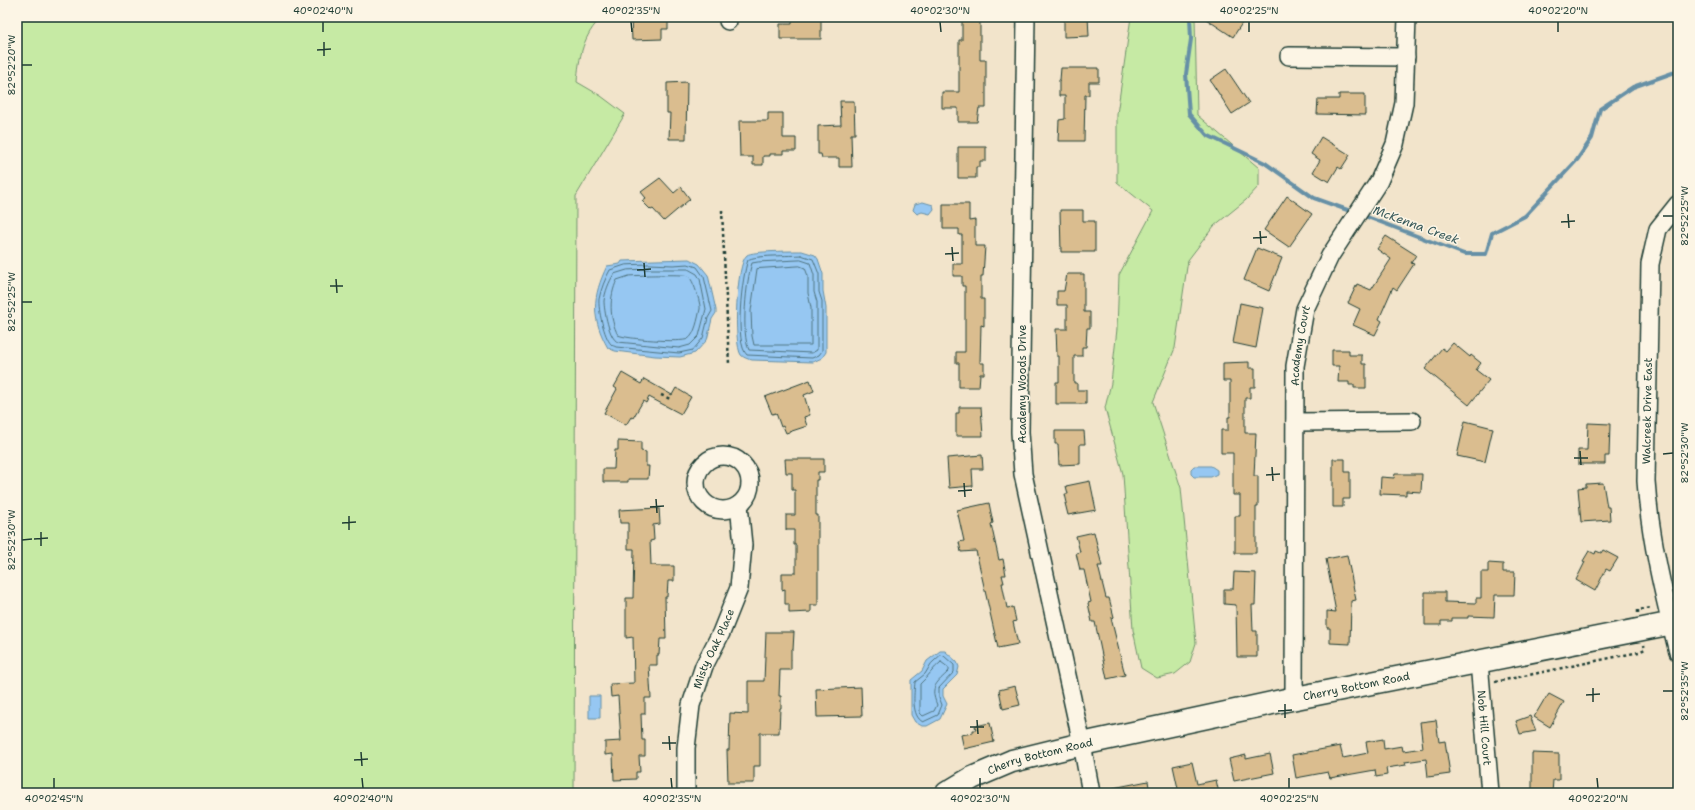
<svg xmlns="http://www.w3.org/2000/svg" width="1695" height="810" font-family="'Shantell Sans',sans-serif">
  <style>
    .green { fill: #c6eaa4; stroke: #72946c }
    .water { fill: #96c7f2; stroke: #6690a6 }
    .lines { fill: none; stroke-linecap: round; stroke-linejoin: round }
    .shore { stroke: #4f7480; stroke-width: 1 }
    .stream { stroke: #6690a6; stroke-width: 4 }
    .building { fill: #dabd8f; stroke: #1f3d34 }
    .minor-casing { stroke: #1f3d34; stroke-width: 20 }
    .major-casing { stroke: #1f3d34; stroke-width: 25 }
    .path { stroke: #1f3d34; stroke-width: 2.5; stroke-dasharray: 3 3; stroke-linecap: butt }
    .minor { stroke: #fcf5e5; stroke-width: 17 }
    .major { stroke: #fcf5e5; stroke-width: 22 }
    .ticks { fill: none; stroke: #1f3d34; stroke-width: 1.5 }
    .labels { text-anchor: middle; stroke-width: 3; stroke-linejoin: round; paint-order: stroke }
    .street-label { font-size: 11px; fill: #1f3d34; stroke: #fcf5e5 }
    .water-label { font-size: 12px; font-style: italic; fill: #37595a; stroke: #fcf5e5 }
    .neatline { fill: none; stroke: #1f3d34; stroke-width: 1.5 }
    .ticks-label { font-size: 10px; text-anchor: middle; fill: #1f3d34 }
  </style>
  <rect width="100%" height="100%" fill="#f2e4cb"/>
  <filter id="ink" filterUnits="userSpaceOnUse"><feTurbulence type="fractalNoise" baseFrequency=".025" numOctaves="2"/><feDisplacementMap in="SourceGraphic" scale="8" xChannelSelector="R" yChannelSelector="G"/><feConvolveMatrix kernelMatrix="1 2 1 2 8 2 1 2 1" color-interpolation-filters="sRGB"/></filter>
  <g filter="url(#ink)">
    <!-- green -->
    <path class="green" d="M17,17H602C583,35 579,57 577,82L601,96L625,114L576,196L574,793H17Z
      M1131,17H1195L1197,115L1259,168V186L1246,200L1214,226L1188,260L1175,348L1153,402L1181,488L1196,643L1190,662L1175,674L1157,678L1141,668L1133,630L1123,474L1105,408L1111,383L1117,329L1119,275L1153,211L1117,182V114Z"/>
    <!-- water -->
    <path class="water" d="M923,202L933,205L934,209L930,214L922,212L917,214L913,210L915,204Z
      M802,251L815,255L818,259L823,274V291L826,308V352L822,358L813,362L752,360C748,359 744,358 741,355C733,343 736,263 747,255C753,251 792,251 802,251Z
      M689,259L699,264L708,275L716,310V313L712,319L707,340L695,353L680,357L655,356L615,351L608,348C591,318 592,297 607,266L620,264L622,261Z
      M1194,466H1211L1217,470V474L1211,477H1194L1191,474V469Z
      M940,651H945L957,662L959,667L957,675L943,689V696L947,704L940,719L927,726H922L915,722L911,715V680L922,671L927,661Z
      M589,696H600V718H589Z"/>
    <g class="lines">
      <!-- shore -->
      <path class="shore" d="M801,255L813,259L819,274V292L822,301V351L819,355L812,358L747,355C734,343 742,276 748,260C754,255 791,256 801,255Z
        M801,260L810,263L814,275V292L817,302V350L812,353L749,350C741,334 746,281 752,263L758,262Z
        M649,264L673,265L688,264L697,267L704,277L712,311L708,318L703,338L693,350L679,353L616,347C615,346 612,346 611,344C604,337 598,309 599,299C601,289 605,279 610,270L625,265Z
        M800,266L805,268L808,276V293L811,308V345H754L752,336L751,311L757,269Z
        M649,269H688L697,274L700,279L706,309L699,336L690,345L679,348L618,342C609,339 604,310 604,301C605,292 609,282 614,274L627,270Z
        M649,275C656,275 685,274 688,276C693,278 701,304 700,309C698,318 695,335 688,339C681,343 626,339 618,335C609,318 609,297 617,280L629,276Z
        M941,655L944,656L954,665V672L939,688V697L942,705L938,715L923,722C911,716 914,694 915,682L925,674L931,664Z
        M941,662L949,668V671C937,683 929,686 937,705L934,711L923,716L920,713V684C928,677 933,668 941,662Z"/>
      <!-- stream -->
      <path class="stream" d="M1190,17L1191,39L1186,74L1189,114L1207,135L1265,163L1314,198L1353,212
        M1362,215L1464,254H1486L1492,233L1525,216L1577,160L1592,138L1600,109L1633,87L1678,71"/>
    </g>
    <!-- building -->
    <path class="building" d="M640,17H668V29H662V39L632,40L631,18Z
      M792,17H821V39H780V24H792Z
      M962,17H980V60H986V108H979L977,122H958V108H942V92H959V40H962Z
      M1064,17H1088L1089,36L1064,37Z
      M1203,17H1246L1233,37Z
      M1061,68H1099V82H1089V95H1085L1084,141H1058L1059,120L1065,119V96H1059V80H1060Z
      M1226,69L1249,103L1232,114L1210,80Z
      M687,82L686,139H669L670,113H667V83Z
      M1339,94H1365V115L1317,114L1318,99H1339Z
      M840,101H854L855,134H851L852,167H839V158H822L821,154H818V126L841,125Z
      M768,113H783V138H796V151H783V154H770V156H763V165H753V157H740L739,121H768Z
      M1321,137L1350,155L1341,169L1338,167L1329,182L1313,172L1320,160L1311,154Z
      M958,147H986V161H980V167H976V178H958Z
      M660,178L674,193L681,187L690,199L664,221L653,209L651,210L642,201L646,198L641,192Z
      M1287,196L1312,214L1289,247L1264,230Z
      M943,204H969V221L975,220V246H985L983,276H981V299H984V326L981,325L980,363H984V374H980L979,387H959V363H956V352H965V286H962V276H953V264H962V235H959V229H943Z
      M1060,210H1083V221H1095V252H1061Z
      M1386,236L1416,255L1411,263L1414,264L1397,290L1393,287L1379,319L1382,321L1375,335L1353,325L1360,309L1348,303L1357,284L1371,290L1391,259L1377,249Z
      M1257,248L1282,258L1269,291L1244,280Z
      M1067,274H1084V312H1090V328H1087L1086,347H1082V356H1074V383H1077V390H1086V404H1056V382H1059V356H1057L1056,329H1067V305H1057V291H1064Z
      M1240,303L1263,308L1256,348L1233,343Z
      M1453,343L1470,357L1471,355L1481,363L1476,370L1489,380L1469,405L1425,369L1442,348L1446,351Z
      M1332,350H1349V355H1362V364H1366V388H1354V385H1349V382H1338L1339,366H1332Z
      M1249,362V368H1255V387H1250V398H1245V433H1256L1254,476H1258V507H1256V553H1235V516H1240V495H1233V453H1221V430H1228V417H1230V381H1223V363Z
      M622,373L641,384L644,379L672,395L676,388L691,397L681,414L649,397L646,403L643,401L633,418L631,417L626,425L604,413L617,389L614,387Z
      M810,380L814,391L804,395L810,415L804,417L807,426L786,433L783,426L781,427L776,413L772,414L765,397Z
      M959,407H981L983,436H956V413H959Z
      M1465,421L1493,428L1485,462L1457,456Z
      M1588,423L1610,424L1609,456H1605V464H1578V450H1587Z
      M1055,431H1084L1085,444H1080V464L1059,465L1058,444H1055Z
      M618,441L641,442V451L646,452V466H649L648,479H628V482H603V469H614L615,450H618Z
      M982,455L983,469H972L973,486L949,488L947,458Z
      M785,459H824V472H818V480H816V515H818V605H811V612L789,613V604H785V589L782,590V573H796V545H794V530H786V515H795V490H792V473H786Z
      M1333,459H1345V472H1350V499H1343V507H1333Z
      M1395,474H1422L1421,492L1406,491V495L1380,494L1381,477L1394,478Z
      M1090,481L1096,510L1068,515L1065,503H1067L1065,494H1068L1066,486Z
      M1603,483L1607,507H1609L1610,520L1581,522L1578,488L1586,487V484Z
      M989,503L993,523L991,524L999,560L1003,559L1006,575H1002L1004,583H1002L1007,608L1013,607L1016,621L1013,622L1018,644L998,648L976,551L961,552L959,542L964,541L957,510Z
      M659,508L660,524L653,525L654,540L650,541L651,565H656V566H674V581H668L667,597H665L666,639H660L659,655H657V665H649L651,698H645V714H641L642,740H645V756H639L640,772H636V779L614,780L613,754L605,755V742L621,741L618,696L611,697L610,684L634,683L633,637L626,638V598H633L634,549H628V523H620L619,510Z
      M1094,532L1102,566H1098L1106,598H1109L1114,617L1111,618L1125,675L1107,679L1095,622H1092L1088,603L1091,602L1084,570H1080L1076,553L1080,552L1076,536Z
      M1603,550L1618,558L1610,571L1606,569L1595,591L1576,580L1585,562L1583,561L1589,551L1595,554L1596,551L1601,553Z
      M1347,555L1356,600L1351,601L1350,644L1330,643V628H1327V611L1336,612L1326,559Z
      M1488,563L1503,564V572H1515L1514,595H1495L1494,617L1468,616V618H1452V621H1441V625H1425V592H1445V602L1476,603V598H1481V572H1488Z
      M1234,572L1256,573L1255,605H1252L1253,631H1257V657H1237L1236,605L1224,604V589H1233Z
      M766,632H794L793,650H791V670H780L779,696H781V708H780L779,733H760V766H754V783H728L727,750H729L730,713L748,714V681H764Z
      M1015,686L1020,705L1003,709L999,690Z
      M861,687L862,716L817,717L816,689Z
      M1549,694L1564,702L1550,727L1534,717L1544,700H1545Z
      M1530,716L1536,731L1520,734L1516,721Z
      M1436,720L1439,742L1445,741L1450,774L1428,777L1426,759L1405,762L1406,765L1386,768L1387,775L1376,777L1375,770L1330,778L1328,772L1296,778L1292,755L1340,746L1343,758L1368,753L1366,742L1383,739L1384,749L1402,746L1403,751L1423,748L1420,722Z
      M990,723L994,742L964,749L961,735L973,733V730H976L975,726Z
      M1532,753L1559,754V780H1553L1552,793H1532Z
      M1270,754L1274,773L1234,781L1229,759L1246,755V759Z
      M1192,762L1197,784L1216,780L1219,793H1179L1173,766Z
      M1148,781L1150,793H1113V788Z"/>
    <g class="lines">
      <!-- minor casing -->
      <g class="minor-casing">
        <g id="minor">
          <path d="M1026,17L1020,432L1023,474L1082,744L1091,793"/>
          <path d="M728,21V17"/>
          <path d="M1289,56L1406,57"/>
          <path d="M1678,204L1658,229L1650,264L1646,481C1650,539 1664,596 1678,652"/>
          <path d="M1295,422L1412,421"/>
          <circle cx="723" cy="483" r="27"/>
          <path id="s1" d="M1479,662L1490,793"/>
          <path id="s2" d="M1294,698L1295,366L1305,309L1330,256L1379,181L1395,144L1404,103L1407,17"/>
          <path id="s3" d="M686,793V748L691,705L704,666L721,633L739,588L743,545L739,505"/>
        </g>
      </g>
      <!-- major casing -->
      <g class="major-casing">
        <g id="major">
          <path id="s4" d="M947,793L972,778L1012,761L1082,744L1286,700L1678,622"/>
        </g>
      </g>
      <!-- path -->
      <path class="path" d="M722,210L729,364
        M661,395L670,399
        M1638,613V610L1652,608
        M1495,682L1639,652L1645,649L1644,645"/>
      <!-- minor -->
      <use href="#minor" class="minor"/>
      <!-- major -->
      <use href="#major" class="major"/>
    </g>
  </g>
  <!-- ticks -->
  <path class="ticks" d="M323,22V32M631,22L632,32M940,22L941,32M1249,22V32M1558,22V32M324,42V56M317,50L331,49M22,65H32M1568,214L1569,228M1663,216H1673M1561,222L1575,221M1260,231L1261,244M1253,238L1267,237M952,247L953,261M945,254L959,253M644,263L645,277M637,270L651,269M336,279L337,293M330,286H343M22,302H32M1580,451L1581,465M1663,454L1673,453M1574,458H1588M1272,467L1273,481M1266,475L1280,474M964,483L965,497M958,491L972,490M656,499L657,513M650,507L664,506M349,516V530M342,523L356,522M41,532V546M34,539L48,538M22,540L32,539M1593,688V702M1663,691H1673M1586,695L1600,694M1285,704V718M1278,711L1292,710M977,720L978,734M970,727H984M669,736L670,750M662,743H676M361,752L362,766M354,760L368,759M54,778V788M362,778L363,788M671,778L672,788M980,778V788M1289,778V788M1597,778L1598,788"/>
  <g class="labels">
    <!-- street labels -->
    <g class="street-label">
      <text dy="4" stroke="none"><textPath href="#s2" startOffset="353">Academy Court</textPath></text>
      <text transform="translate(1022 384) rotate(-90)" y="4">Academy Woods Drive</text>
      <text transform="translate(1647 411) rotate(-89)" y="4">Walcreek Drive East</text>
      <text dy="4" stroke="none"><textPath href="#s3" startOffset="149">Misty Oak Place</textPath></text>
      <text dy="4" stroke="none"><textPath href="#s4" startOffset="425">Cherry Bottom Road</textPath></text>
      <text dy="4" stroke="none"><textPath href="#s1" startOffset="66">Nob Hill Court</textPath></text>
      <text dy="4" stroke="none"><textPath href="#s4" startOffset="101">Cherry Bottom Road</textPath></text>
    </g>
    <!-- water labels -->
    <g class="water-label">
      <text transform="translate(1416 225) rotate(20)" y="4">McKenna Creek</text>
    </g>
  </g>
  <!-- margin -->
  <rect width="1695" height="810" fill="none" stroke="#fcf5e5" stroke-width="44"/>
  <rect x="22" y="22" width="1651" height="766" class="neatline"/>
  <g class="ticks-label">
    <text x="323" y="14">40°02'40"N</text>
    <text x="631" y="14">40°02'35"N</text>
    <text x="940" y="14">40°02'30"N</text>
    <text x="1249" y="14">40°02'25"N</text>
    <text x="1558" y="14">40°02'20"N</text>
    <text transform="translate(11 65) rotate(-90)" y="4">82°52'20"W</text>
    <text transform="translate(1684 216) rotate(-90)" y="4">82°52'25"W</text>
    <text transform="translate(11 302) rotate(-90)" y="4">82°52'25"W</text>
    <text transform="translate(1684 453) rotate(-90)" y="4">82°52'30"W</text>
    <text transform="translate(11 540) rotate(-90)" y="4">82°52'30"W</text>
    <text transform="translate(1684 691) rotate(-90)" y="4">82°52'35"W</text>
    <text x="54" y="802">40°02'45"N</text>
    <text x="363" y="802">40°02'40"N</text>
    <text x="672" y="802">40°02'35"N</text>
    <text x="980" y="802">40°02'30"N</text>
    <text x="1289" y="802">40°02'25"N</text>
    <text x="1598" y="802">40°02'20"N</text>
  </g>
</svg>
